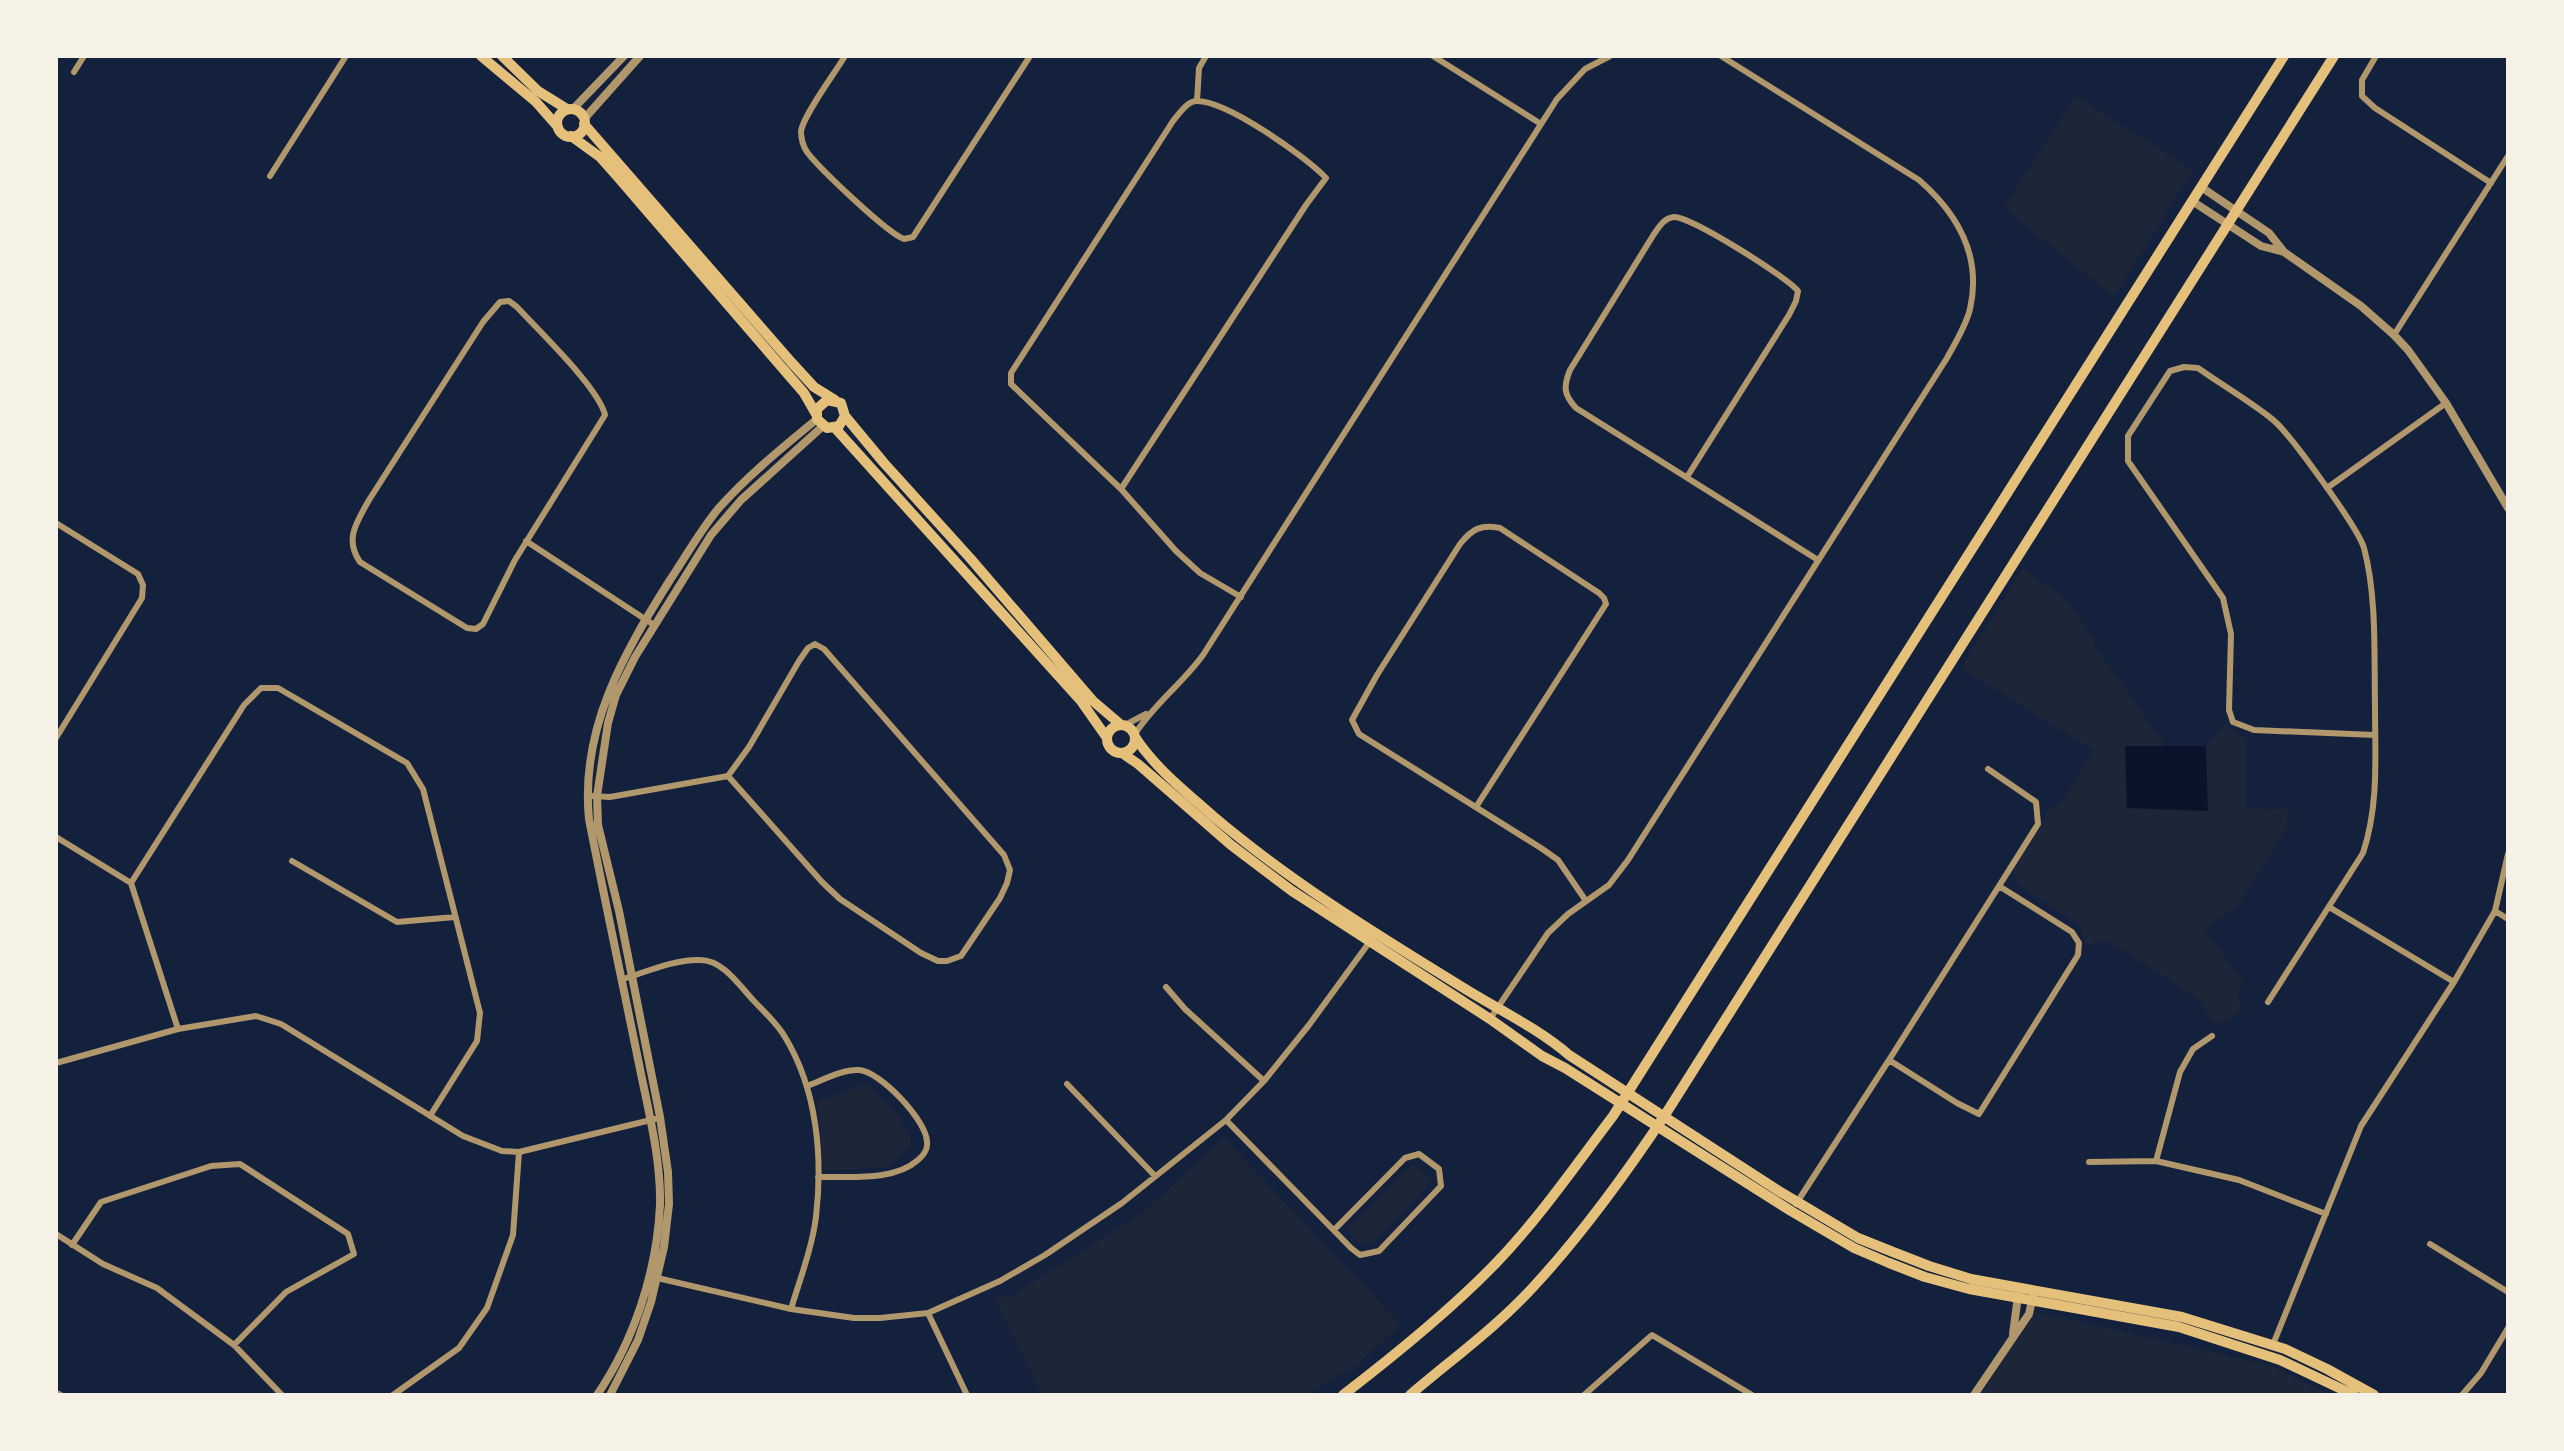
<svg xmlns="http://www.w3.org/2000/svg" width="2564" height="1451" font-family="Lato,sans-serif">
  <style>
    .green { fill: #1d2539 }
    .water { fill: #0b132b }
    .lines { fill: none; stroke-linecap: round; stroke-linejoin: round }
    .minor { stroke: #b1986c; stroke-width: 6 }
    .tertiary { stroke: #b1986c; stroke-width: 8 }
    .secondary { stroke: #e5c07b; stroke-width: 10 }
    .primary { stroke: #e5c07b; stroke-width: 10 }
  </style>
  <rect width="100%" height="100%" fill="#14213d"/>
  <!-- green -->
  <path class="green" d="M2075,96L2193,170L2114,297L2004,208Z
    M2023,568L2068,601L2095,640L2094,645L2166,746H2125L2207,811L2206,746L2225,723L2246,740L2245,808L2287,809V827L2237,907L2204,929L2243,981L2237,997L2243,1009L2220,1024L2209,1017L2200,1000L2105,939L2086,946L2080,925L2018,884L2013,870L2048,811L2062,801L2094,751L1961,668Z
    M867,1083L899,1117L911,1140L909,1148L886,1168L824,1170L818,1101Z
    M1224,1138L1401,1325L1359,1363L1308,1395H1042L995,1299L1012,1295L1141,1214Z
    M1413,1164L1432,1181L1372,1245L1357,1242L1348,1230Z
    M2033,1311L2272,1366L2330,1395H1981Z"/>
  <!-- water -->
  <path class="water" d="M2125,746H2206L2208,811L2127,808Z"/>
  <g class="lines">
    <!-- minor -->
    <path class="minor" d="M845,56C835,73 804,114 801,131C801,138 803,146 807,152C819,168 887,233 904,239L913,237L924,220L1030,56
      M1433,56L1541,124
      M2376,56L2362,80V96L2375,108L2491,183
      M74,72L84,56
      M1197,101L1199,68L1206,56
      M270,176L346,56
      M509,301L517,307C538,330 599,388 605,415L515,560L483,624L476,629L467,628L360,562C344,539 357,522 369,500L483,322L500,302Z
      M2394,335L2508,156
      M1687,477L1789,315L1796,301L1798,291C1787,277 1690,216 1674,217C1664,218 1659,227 1654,234L1570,370C1563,387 1564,395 1576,408L1818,560
      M2327,488L2446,403
      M1121,489L1306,205L1326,178C1305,156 1227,101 1197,101C1187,101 1179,114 1173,121L1011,373V384L1121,489L1176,551L1200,573L1241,597
      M56,523L138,574L143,585L142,598L56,738
      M526,541L654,625
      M1125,725L1146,714
      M1135,734C1154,704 1182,684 1203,655L1557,99L1585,69L1610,56
      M1988,769L2036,802L2038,824L1999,886
      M592,796L610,797L728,776L749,747L799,661L808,648L815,644L824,649L1004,855L1010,870L1007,883L1000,898L961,956L947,961H938L921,953L840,899L822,882L728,776
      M1476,807L1606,604L1604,598L1599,593L1500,528C1481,524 1472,529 1460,544L1377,675L1352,720L1359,734L1541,848L1558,860L1586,901
      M56,837L131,883
      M292,861L397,922L455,917
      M2329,907L2454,982
      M2495,911L2508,919
      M623,979C646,972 675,959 700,960C723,960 739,985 753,1000C764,1012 777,1023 785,1037C817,1090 823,1156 816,1217C812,1248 800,1279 791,1309
      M1166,987L1185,1009L1264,1081
      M2268,1002L2363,853C2379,805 2375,756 2375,706C2374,655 2377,597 2364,548C2358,528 2289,432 2272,419C2248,400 2222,385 2198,368L2184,367L2170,371L2128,436V461L2223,598L2231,634L2229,710L2233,722L2254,730L2375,735
      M1490,1019L1548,933L1568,914L1609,885L1628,860L1947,358C1955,343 1966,326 1970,309C1982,256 1957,213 1919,180L1721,56
      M178,1029L131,883L244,705L261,688H278L407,763L423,789L480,1013L477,1041L430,1116
      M56,1063L178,1029L256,1016L281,1024L463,1136L502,1151L519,1152L655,1119
      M1067,1084L1155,1176
      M807,1086C823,1080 843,1069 859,1070C880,1071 927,1121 927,1142C928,1149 923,1156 918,1160C893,1182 849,1176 818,1177
      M1226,1120L1351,1248L1360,1255L1379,1251L1441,1186L1439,1169L1419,1154L1405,1158L1334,1230
      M2156,1161L2180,1072L2193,1049L2212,1036
      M2089,1162L2156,1161L2239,1180L2326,1214
      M1796,1204L1889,1060L1957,1103L1979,1114L2078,955L2079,943L2072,932L1999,886L1889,1060
      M56,1234L103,1264L157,1288L234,1345L282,1395
      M2430,1244L2508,1292
      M72,1245L101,1202L211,1166L240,1164L348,1234L354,1254L286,1292L234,1345
      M653,1277L791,1309L854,1318H880L928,1313L1000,1281L1045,1255L1122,1203L1226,1120L1264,1081L1309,1025L1371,940
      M928,1313L967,1395
      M2272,1347L2361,1126L2454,982L2495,911L2508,854
      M393,1395L459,1348L487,1308L513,1235L519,1152
      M1584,1395L1652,1335L1752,1395
      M2462,1395L2481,1373L2508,1328"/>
    <!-- tertiary -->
    <path class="tertiary" d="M573,109L624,56
      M584,119L640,56
      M2201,187L2269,233L2284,252L2361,306L2394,335L2408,350L2446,403L2508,508
      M2192,201L2261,246L2284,252
      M2013,1334L2019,1288
      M56,1394L59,1395
      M597,1395C634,1341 657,1271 660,1205C661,1160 649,1113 640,1069C623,985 605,902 589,819C580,728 624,653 670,580C686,556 700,531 718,509C747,476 783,447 817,419
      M610,1395L638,1340L651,1302L664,1247L669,1204L668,1172L660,1117L619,911L598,825L597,796L608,723L616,695L635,657L711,535L741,500L823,426
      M1974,1395L2029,1314L2033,1296"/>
    <!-- secondary -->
    <path class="secondary" d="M481,56L536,102L558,127
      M502,56L538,91L567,109
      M557 123a14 14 0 1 1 28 0a14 14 0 1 1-28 0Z
      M584,124L792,363L814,387L835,400
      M571,136L600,157L616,175L804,393L816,414
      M845,416L839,426L827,428L817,419V409L827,400L841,403L845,416L884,463L970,558L1093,701L1120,724
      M835,428L1081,701L1107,738
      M1107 739a14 14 0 1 1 28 0a14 14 0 1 1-28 0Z
      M1135,737C1156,769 1185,791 1213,816C1292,883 1379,936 1467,990C1501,1011 1539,1029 1569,1055L1779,1191L1858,1238L1893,1252L1929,1266L1971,1279L2182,1317L2285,1349L2327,1369L2374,1395
      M1122,753L1138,764L1231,845L1292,891L1490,1019L1542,1056L1565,1068L1791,1211L1854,1248L1889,1263L1925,1277L1969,1289L2179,1327L2280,1360L2354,1395"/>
    <!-- primary -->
    <path class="primary" d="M1343,1395C1395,1355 1452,1309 1497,1262C1540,1217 1575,1166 1613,1116L2284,56
      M1410,1395C1452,1359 1498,1326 1535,1285C1583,1233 1625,1175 1665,1115L2334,56"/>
  </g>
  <!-- border -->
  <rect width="2564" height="1451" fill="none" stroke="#f6f1e7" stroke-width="116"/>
</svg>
